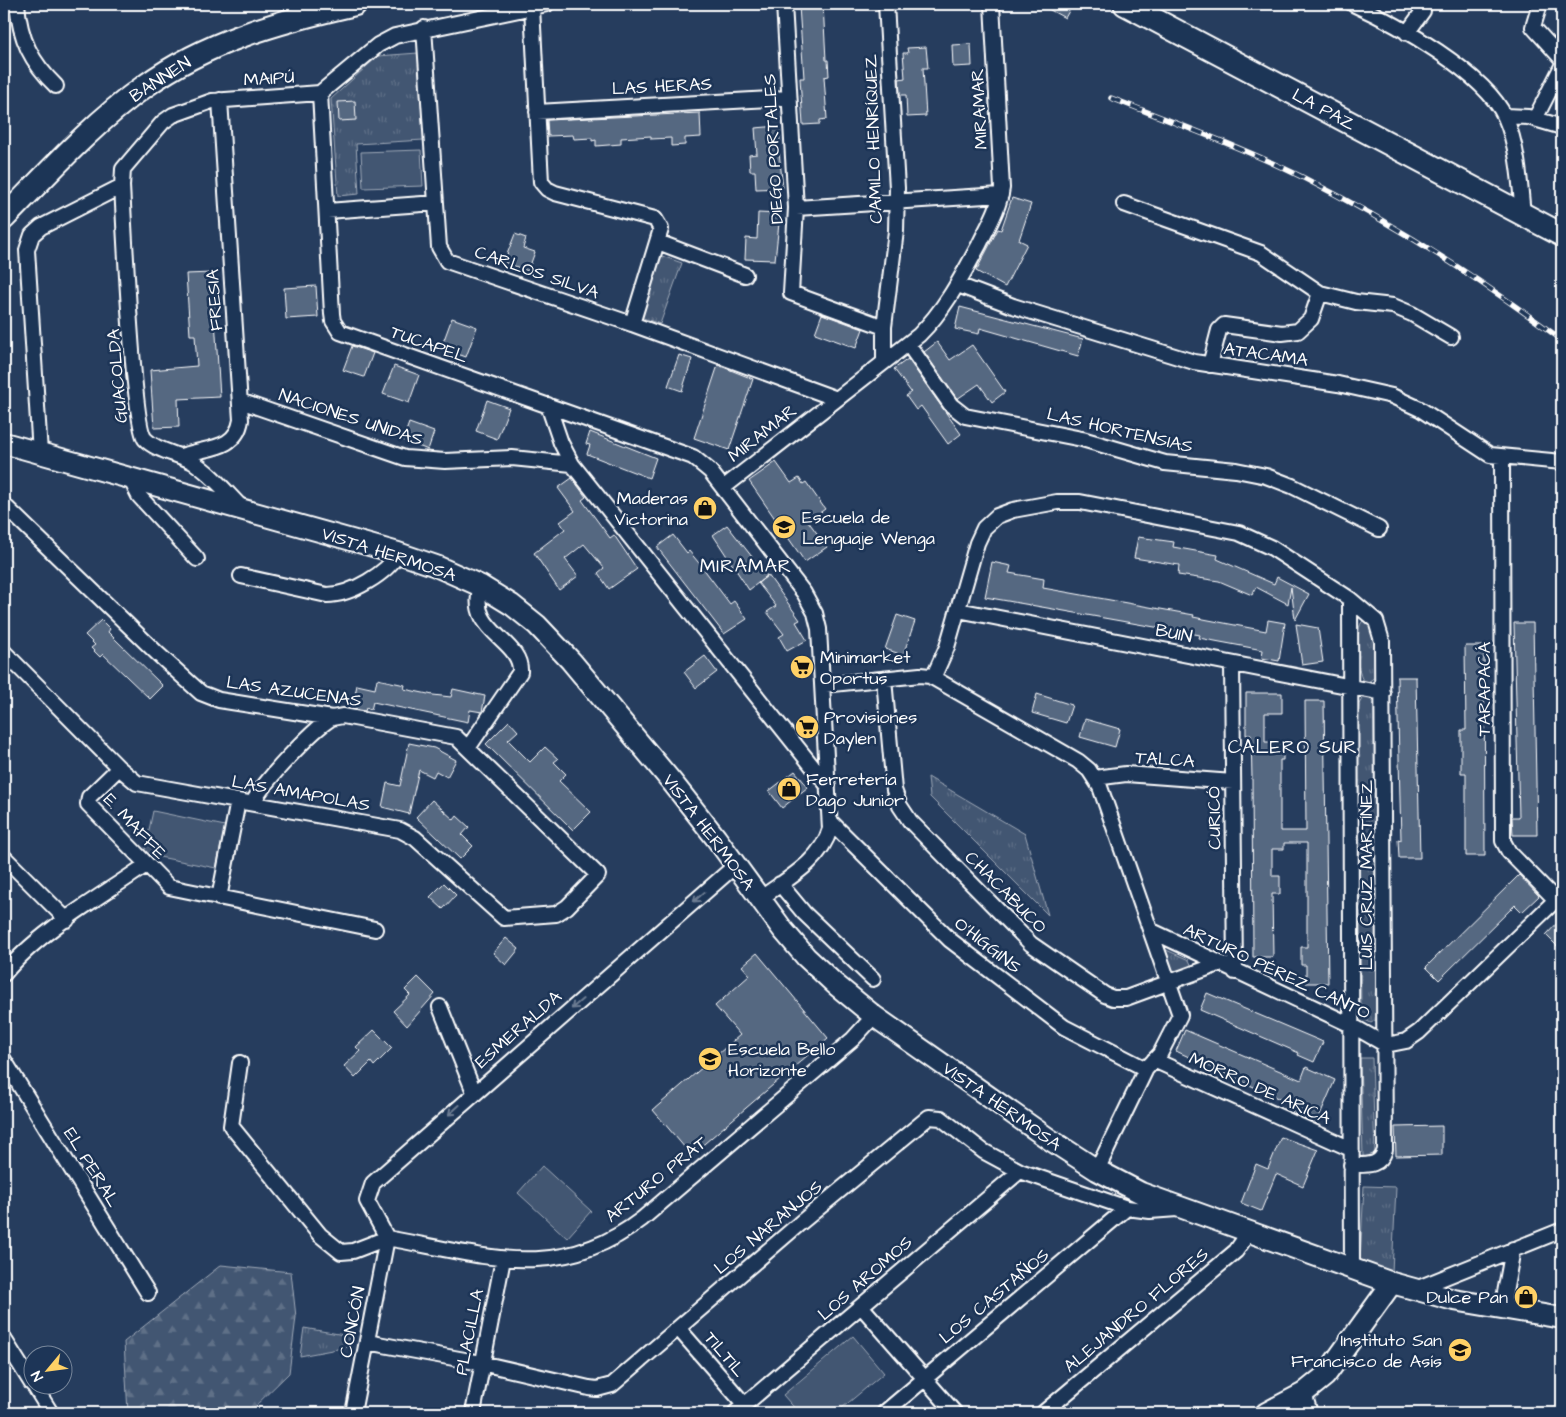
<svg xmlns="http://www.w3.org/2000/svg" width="1566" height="1417" font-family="'Architects Daughter',sans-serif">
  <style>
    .grass { fill: url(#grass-tufts); stroke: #a0aab8 }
    .forest { fill: url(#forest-firs); stroke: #a0aab8 }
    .garden { fill: #425672; stroke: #a0aab8 }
    .building { fill: #556781; stroke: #fff }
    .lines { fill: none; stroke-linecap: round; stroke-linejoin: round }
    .street-casing { stroke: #fff; stroke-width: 18 }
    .secondary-casing { stroke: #fff; stroke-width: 24 }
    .primary-casing { stroke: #fff; stroke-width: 26 }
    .street { stroke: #1d3557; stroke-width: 14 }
    .secondary { stroke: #1d3557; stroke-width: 20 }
    .primary { stroke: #1d3557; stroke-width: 22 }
    .rail-casing { stroke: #fff; stroke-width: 5.5 }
    .rail { stroke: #1d3557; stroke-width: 4; stroke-dasharray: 11; stroke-linecap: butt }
    .oneway { stroke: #6c7c92 }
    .labels { text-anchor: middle; stroke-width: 5; stroke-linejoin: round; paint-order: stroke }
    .street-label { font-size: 18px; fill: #fff; stroke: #1d3557 }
    .poi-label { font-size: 18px; fill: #fff; stroke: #1d3557; text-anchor: start }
    .neighbourhood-label { font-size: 19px; letter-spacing: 1px; fill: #fff; stroke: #1d3557 }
  </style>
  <defs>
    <pattern id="grass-tufts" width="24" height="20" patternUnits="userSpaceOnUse" patternTransform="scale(1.25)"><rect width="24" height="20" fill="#425672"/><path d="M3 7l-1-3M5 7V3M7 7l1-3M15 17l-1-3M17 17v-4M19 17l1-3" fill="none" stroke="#5e6f87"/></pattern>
    <pattern id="forest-firs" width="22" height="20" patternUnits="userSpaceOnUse" patternTransform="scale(1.25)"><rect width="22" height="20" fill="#425672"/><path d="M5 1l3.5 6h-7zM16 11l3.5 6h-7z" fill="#5e6f87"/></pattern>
  </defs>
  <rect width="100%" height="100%" fill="#263d5e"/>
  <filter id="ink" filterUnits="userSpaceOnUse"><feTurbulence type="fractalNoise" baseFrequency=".02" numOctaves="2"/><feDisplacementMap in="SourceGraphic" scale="10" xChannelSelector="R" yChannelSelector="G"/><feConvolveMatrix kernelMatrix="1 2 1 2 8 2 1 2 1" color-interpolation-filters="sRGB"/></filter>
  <g filter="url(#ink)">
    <!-- grass -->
    <path class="grass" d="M418,53L424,140L356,144L359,194L338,196L331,99L378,56Z
      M662,256L682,263L660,324L640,317Z
      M1363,621C1381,627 1377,662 1375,677L1368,682L1363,680C1356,672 1355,626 1363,621Z
      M1363,697L1371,698L1374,707L1376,1020L1371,1023L1363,1019L1361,1013L1358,706Z
      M928,777L1025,834L1048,915L930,797Z
      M1164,949L1189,960L1192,967L1176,974L1171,972Z
      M1360,1058H1372L1375,1157H1363Z
      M1364,1186L1396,1187L1392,1272L1360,1263Z
      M304,1328L350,1336L348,1347L300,1356Z"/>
    <!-- forest -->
    <path class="forest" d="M221,1265L291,1272L296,1317L289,1373L248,1413H128L124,1342Z"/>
    <!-- garden -->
    <path class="garden" d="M421,150L423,186L363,188L361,152Z
      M153,811L225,826L216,868L144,854Z
      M542,1166L591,1211L567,1238L518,1193Z
      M853,1336L884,1373L836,1413H799L783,1395Z"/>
    <!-- building -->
    <path class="building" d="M823,4L826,60H828L829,76L824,77L827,119L820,120V124L803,125L800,78H804L799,6Z
      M1039,4H1073L1065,18Z
      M971,44L972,66L953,67L952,45Z
      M926,47L928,68H923L926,116L907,117L906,95H900L899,79L905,78L903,53H908L907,48Z
      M355,101L356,120L339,121L338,102Z
      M700,113L701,137L685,138V145L671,146V138L651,139V136L621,138V144L596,146V140L592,141V138L574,139L573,135L548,136L547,120Z
      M779,126L780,143H778L783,188L756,189L755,171H750L749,155L757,154L755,128Z
      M1012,198L1031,204L1019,240L1027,244L1005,287L976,271L998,229L1001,230Z
      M758,213L780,214L775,260L745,259L746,238L757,239Z
      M515,234L526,238L523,248L535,252L528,271L504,262Z
      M212,273L220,397L178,399L179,427L154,428L150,370L197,366L195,335H190L186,274Z
      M316,286L318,317L286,319L284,288Z
      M960,307L1083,339L1078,356L980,328L979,334L955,329Z
      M822,314L863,329L856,348L815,333Z
      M452,318L477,327L466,357L441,348Z
      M937,342L950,360L972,345L1005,392L992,402L979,384L957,399L924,352Z
      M352,346L373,353L364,377L343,370Z
      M679,355L692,359L682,391L668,386Z
      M908,359L961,434L948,444L921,406L916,410L906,396L911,392L894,369Z
      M718,365L753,379L729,450L694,438Z
      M394,366L419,375L409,403L383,394Z
      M487,400L509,408L497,439L476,431Z
      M409,423L434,432L428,450L403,440Z
      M590,432L656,458L649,478L587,454L590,445L586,444Z
      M776,462L791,483L799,478L803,484L806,482L825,509L808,521L827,547L805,562L749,481Z
      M572,478L586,497L582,500L610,538L614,535L637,569L609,589L598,573L604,568L584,544L565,559L578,576L559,590L534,553L565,529L560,522L575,511L558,488Z
      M727,525L767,576L749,590L713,535Z
      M673,535L687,553L689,551L703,568L730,604L734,601L747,619L724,634L657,547Z
      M1138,537L1174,542L1173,547L1218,555L1217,559L1274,584L1277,577L1309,594L1295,620L1291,587L1288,604L1256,587L1252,595L1219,581L1178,575L1179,565L1134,558Z
      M992,562L1011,566L1009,573L1044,579L1043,588L1194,615L1193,617L1266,631L1268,620L1285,623L1279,661L1262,658L1263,650L1199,638L1200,635L985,597Z
      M768,575L800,620L796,622L807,640L787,651L779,637L784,634L767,612L776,606L758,583Z
      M897,615L915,621L903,655L885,649Z
      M101,620L110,629L108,632L117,641L163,686L150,699L103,654L100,657L91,648L95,645L85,635Z
      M1514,623H1533L1537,835H1513L1512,817H1519Z
      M1296,624L1318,628L1323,662L1302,665Z
      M1465,646H1484L1485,856H1466V773H1461V730H1466Z
      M705,656L717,672L696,688L684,672Z
      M1397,677H1416L1420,858H1399L1398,839L1401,840Z
      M377,679L405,685L404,689L433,695L451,697L453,689L485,696L482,712L470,710L468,722L373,702L371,710L366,708L365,711L352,709L357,685L375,689Z
      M1246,693H1282V713H1265V742H1283V760H1280V831H1306L1305,701H1324L1328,983H1306V965H1301V947H1307V843H1284V849H1272V876H1280V894H1272L1273,957H1253L1252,778L1251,735H1246Z
      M1037,694L1072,705L1066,723L1032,713Z
      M1085,719L1120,729L1115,747L1080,737Z
      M509,721L518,731L508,740L530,762L545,747L558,759L554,762L566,774L559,781L591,812L573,830L486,744Z
      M409,743L434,748L456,760L447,777L436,771L433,777L419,770L409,814L382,807L387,783L400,786Z
      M795,771L808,787L782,808L769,791Z
      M432,800L454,820L457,816L469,827L462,835L473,846L460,859L416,817Z
      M1519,875L1539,896L1522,912L1515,905L1439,980L1426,967Z
      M444,883L456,895L443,909L430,897Z
      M1562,918V951L1546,935Z
      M506,938L519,949L506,965L493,953Z
      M757,953L828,1038L691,1155L653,1110L740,1035L715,1006L750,975L742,966Z
      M418,977L435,994L407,1026L393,1011L410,995L405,990Z
      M1207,993L1323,1042L1314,1062L1298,1055L1299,1053L1200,1010Z
      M374,1030L392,1048L374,1066L371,1062L355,1078L344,1066L360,1051L356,1047Z
      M1185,1030L1301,1080L1306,1067L1335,1080L1316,1124L1292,1113L1295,1106L1176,1051Z
      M1442,1126V1155L1396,1156L1395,1127Z
      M1281,1137L1318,1150L1303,1186L1276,1174L1261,1211L1241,1203L1256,1164L1268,1169Z"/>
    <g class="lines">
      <!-- street casing -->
      <g class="street-casing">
        <path id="street" d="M17,4C20,39 31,62 56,86
          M784,4L796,208L791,293L884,327
          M1353,4C1397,24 1485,73 1505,117C1518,146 1520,183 1523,215
          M1540,4L1533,27L1562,59
          M4,6L18,4
          M532,7L541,182L547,189L555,193L655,219L661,229L632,324
          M424,28L439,247L447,261L632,324L837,399
          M1407,33L1423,11V4
          M320,93L332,314L333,321L340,332L693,457L710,471L804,593L815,613L819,629L830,829C820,863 786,879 760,899
          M537,112L789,98
          M1505,116L1528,117L1562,127
          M1535,119L1562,66
          M1124,204L1261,253L1320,293L1356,302L1393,306L1412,314L1451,337
          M796,208L1001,195
          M327,211L436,203
          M658,242L745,275
          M958,285L1013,306L1194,362L1338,384L1392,396L1420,409L1490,455L1562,462
          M908,344L951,405L965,416L1082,439L1165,463L1236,470L1266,476L1292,486L1379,529
          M884,362V327L896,231L897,188L886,4
          M1210,365L1219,330L1224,325L1282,333L1298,331L1311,319L1320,293
          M240,401L405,458L445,461L512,458L572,464
          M548,405L561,443L572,464L828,786
          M40,453L27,250L32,235L41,227L122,186
          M181,456C205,447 236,451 241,420L220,100
          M1502,457L1503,841L1509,852L1556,900
          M130,478L139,496L197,559
          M723,488L919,335C946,308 961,278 979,245C988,226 999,209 1002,188L992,4
          M4,505L159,655L201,693L219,700L332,718L343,716L456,737L598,875L567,907L556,914L504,918L415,838L400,830L137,783L119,768L4,652
          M243,509C227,493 212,474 193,462C179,454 156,451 145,439C133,425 124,220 122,186L123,169L163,122L173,115L212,101L320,93L378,45L395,36L547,4
          M241,576L327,595C351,595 388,573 398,553
          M1350,599L1352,1269
          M958,610L1383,693
          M1232,664L1235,972
          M933,678L947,647L977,543L984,528L997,516L1013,510L1057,502H1080L1239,533L1272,548L1350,599L1376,621L1382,641L1385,1150C1380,1167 1366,1165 1351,1165
          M884,679L894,790L900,806L910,821L1031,944L1105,995L1113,998H1126L1219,964
          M823,685L920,675L930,676L1078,761L1089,770L1100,787L1180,1015L1160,1054L1146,1069L1097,1170
          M468,748L520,672C522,639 466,632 481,586
          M119,768L89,797L88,804L169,887L375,929
          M1095,778L1126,774L1233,782
          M253,803C262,783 313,729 332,718
          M830,821L950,940L1064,1027L1146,1069
          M4,857L67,920
          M780,884L804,913L873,979
          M219,898L238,801
          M1152,931L1351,1025L1386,1045L1406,1041L1419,1032L1562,894
          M4,974C37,932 102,896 146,865
          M440,1007L474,1092
          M4,1060L148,1293
          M1154,1060L1351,1149
          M240,1063L231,1126L320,1235L341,1252L353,1251L387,1238
          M387,1238C482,1255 558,1284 642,1219L853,1039L874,1016
          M387,1238L367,1201L373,1183L736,865
          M1413,1290L1562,1230
          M861,1306L955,1413
          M1502,1309L1513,1249
          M678,1328L745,1405
          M4,1339L32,1384
          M367,1342L481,1363L589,1388L597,1389L612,1385L799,1224L929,1117L941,1118L983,1151L1020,1171L1127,1208L1150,1211L1177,1209
          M33,1384L51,1413
          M1304,1393L1310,1413
          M353,1413L387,1238
          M473,1413L503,1259
          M735,1413L1020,1171
          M884,1413L1127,1208
          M1043,1413L1236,1251L1249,1232"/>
      </g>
      <!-- secondary casing -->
      <g class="secondary-casing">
        <path id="secondary" d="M4,443L398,553L436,566L481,586L512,605L537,625L571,661L672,782L716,838L783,930L806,957L835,984L874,1016L1049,1139L1097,1170L1141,1193L1392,1283L1454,1300L1562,1318
          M1266,1413L1304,1393L1325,1376L1392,1283"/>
      </g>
      <!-- primary casing -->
      <g class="primary-casing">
        <path id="primary" d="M1125,4L1562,235
          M4,218C49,172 93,123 145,86C207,41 281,21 355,4"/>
      </g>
      <!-- street -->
      <use href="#street" class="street"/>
      <!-- secondary -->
      <use href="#secondary" class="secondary"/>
      <!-- primary -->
      <use href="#primary" class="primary"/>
      <!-- rail casing -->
      <g class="rail-casing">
        <path id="rail" d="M1111,98C1175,123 1239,146 1300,176C1392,222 1480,279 1562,340"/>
      </g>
      <!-- rail -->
      <use href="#rail" class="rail"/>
    </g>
    <!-- one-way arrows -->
    <defs><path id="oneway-shaft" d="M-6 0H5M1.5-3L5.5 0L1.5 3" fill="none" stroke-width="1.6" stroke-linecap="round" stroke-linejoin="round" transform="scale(1.25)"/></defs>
    <g class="oneway">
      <use href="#oneway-shaft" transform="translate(699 897) rotate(139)"/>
      <use href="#oneway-shaft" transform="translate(577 1004) rotate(139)"/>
      <use href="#oneway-shaft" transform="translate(454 1110) rotate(138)"/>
    </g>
  </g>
  <!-- icons -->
  <defs>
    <g id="shop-disc" transform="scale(1.25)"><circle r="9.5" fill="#ffd166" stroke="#1d3557"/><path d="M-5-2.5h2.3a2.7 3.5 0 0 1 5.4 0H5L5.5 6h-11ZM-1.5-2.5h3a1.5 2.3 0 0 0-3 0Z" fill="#111"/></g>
    <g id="school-disc" transform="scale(1.25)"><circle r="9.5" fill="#ffd166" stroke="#1d3557"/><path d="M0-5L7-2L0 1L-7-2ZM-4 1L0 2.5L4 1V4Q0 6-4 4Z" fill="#111"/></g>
    <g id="supermarket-disc" transform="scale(1.25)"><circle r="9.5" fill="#ffd166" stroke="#1d3557"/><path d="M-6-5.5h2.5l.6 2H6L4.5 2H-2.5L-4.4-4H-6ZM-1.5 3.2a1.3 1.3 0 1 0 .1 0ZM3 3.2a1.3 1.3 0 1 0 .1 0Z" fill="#111"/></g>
  </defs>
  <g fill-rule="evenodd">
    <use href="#shop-disc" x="705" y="508"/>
    <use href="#school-disc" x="784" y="527"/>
    <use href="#supermarket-disc" x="802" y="667"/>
    <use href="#supermarket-disc" x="807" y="727"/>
    <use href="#shop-disc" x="789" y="789"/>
    <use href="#school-disc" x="710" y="1059"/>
    <use href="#shop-disc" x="1526" y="1297"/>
    <use href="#school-disc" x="1460" y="1350"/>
  </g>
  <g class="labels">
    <!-- street labels -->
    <g class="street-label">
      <text transform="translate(269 78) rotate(-4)" y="6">MAIPÚ</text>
      <text transform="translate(160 79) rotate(-33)" y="6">BANNEN</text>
      <text transform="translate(662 86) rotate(-3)" y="6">LAS HERAS</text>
      <text transform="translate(979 109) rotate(-93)" y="6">MIRAMAR</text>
      <text transform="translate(1324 109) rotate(28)" y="6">LA PAZ</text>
      <text transform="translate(873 139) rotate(-92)" y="6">CAMILO HENRÍQUEZ</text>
      <text transform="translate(773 149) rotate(-93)" y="6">DIEGO PORTALES</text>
      <text transform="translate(537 272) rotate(19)" y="6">CARLOS SILVA</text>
      <text transform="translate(214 300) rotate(-94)" y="6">FRESIA</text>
      <text transform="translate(429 344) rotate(19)" y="6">TUCAPEL</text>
      <text transform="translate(1266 354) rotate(8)" y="6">ATACAMA</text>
      <text transform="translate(117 376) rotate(-95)" y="6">GUACOLDA</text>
      <text transform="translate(351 417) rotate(18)" y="6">NACIONES UNIDAS</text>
      <text transform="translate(1120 430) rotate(13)" y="6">LAS HORTENSIAS</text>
      <text transform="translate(762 433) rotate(-38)" y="6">MIRAMAR</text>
      <text transform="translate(389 554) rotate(18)" y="6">VISTA HERMOSA</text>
      <text transform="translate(1174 633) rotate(11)" y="6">BUIN</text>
      <text transform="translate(1484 689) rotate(-90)" y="6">TARAPACÁ</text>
      <text transform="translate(294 691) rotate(8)" y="6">LAS AZUCENAS</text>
      <text transform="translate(1165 759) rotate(4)" y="6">TALCA</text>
      <text transform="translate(301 793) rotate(10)" y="6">LAS AMAPOLAS</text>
      <text transform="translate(1214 818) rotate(-91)" y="6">CURICÓ</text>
      <text transform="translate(135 826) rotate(47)" y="6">E. MAFFE</text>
      <text transform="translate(709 832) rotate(53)" y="6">VISTA HERMOSA</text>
      <text transform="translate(1366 875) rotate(-90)" y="6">LUIS CRUZ MARTÍNEZ</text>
      <text transform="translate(1006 892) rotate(45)" y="6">CHACABUCO</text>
      <text transform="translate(988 945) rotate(38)" y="6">O'HIGGINS</text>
      <text transform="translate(1277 971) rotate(25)" y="6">ARTURO PÉREZ CANTO</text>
      <text transform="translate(518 1029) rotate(-41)" y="6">ESMERALDA</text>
      <text transform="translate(1260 1088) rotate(24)" y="6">MORRO DE ARICA</text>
      <text transform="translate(1002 1106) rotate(35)" y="6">VISTA HERMOSA</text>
      <text transform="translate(92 1167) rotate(58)" y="6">EL PERAL</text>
      <text transform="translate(656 1179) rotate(-39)" y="6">ARTURO PRAT</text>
      <text transform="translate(768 1227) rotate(-40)" y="6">LOS NARANJOS</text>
      <text transform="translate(865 1278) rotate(-41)" y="6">LOS AROMOS</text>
      <text transform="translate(994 1296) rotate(-40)" y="6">LOS CASTAÑOS</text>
      <text transform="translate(1136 1310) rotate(-40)" y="6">ALEJANDRO FLORES</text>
      <text transform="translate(352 1322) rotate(-79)" y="6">CONCÓN</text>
      <text transform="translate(469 1332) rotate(-79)" y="6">PLACILLA</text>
      <text transform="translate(725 1354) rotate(49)" y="6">TILTIL</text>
    </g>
    <!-- poi labels -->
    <g class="poi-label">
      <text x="688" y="504" text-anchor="end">Maderas<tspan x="688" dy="21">Victorina</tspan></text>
      <text x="802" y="523">Escuela de<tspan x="802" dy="21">Lenguaje Wenga</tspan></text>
      <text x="820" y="663">Minimarket<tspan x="820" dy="21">Oportus</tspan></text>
      <text x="824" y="723">Provisiones<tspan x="824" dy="21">Daylen</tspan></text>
      <text x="806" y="785">Ferretería<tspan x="806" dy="21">Dago Junior</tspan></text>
      <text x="728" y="1055">Escuela Bello<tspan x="728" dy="21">Horizonte</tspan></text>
      <text x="1508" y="1303" text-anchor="end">Dulce Pan</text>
      <text x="1442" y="1346" text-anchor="end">Instituto San<tspan x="1442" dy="21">Francisco de Asís</tspan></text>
    </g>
    <!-- neighbourhood labels -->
    <g class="neighbourhood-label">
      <text x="746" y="572">MIRAMAR</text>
      <text x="1293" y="753">CALERO SUR</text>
    </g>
  </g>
  <!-- margin -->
  <rect width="1566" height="1417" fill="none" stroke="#1d3557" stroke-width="20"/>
  <rect x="10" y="10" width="1546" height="1397" fill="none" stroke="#fff" stroke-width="2" filter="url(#ink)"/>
  <!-- north arrow -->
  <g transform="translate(48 1370) rotate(241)"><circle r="24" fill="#1d3557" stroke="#77869a"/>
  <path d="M0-4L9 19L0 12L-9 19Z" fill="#ffd166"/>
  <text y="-8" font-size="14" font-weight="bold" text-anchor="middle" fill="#ffffff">N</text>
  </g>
</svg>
